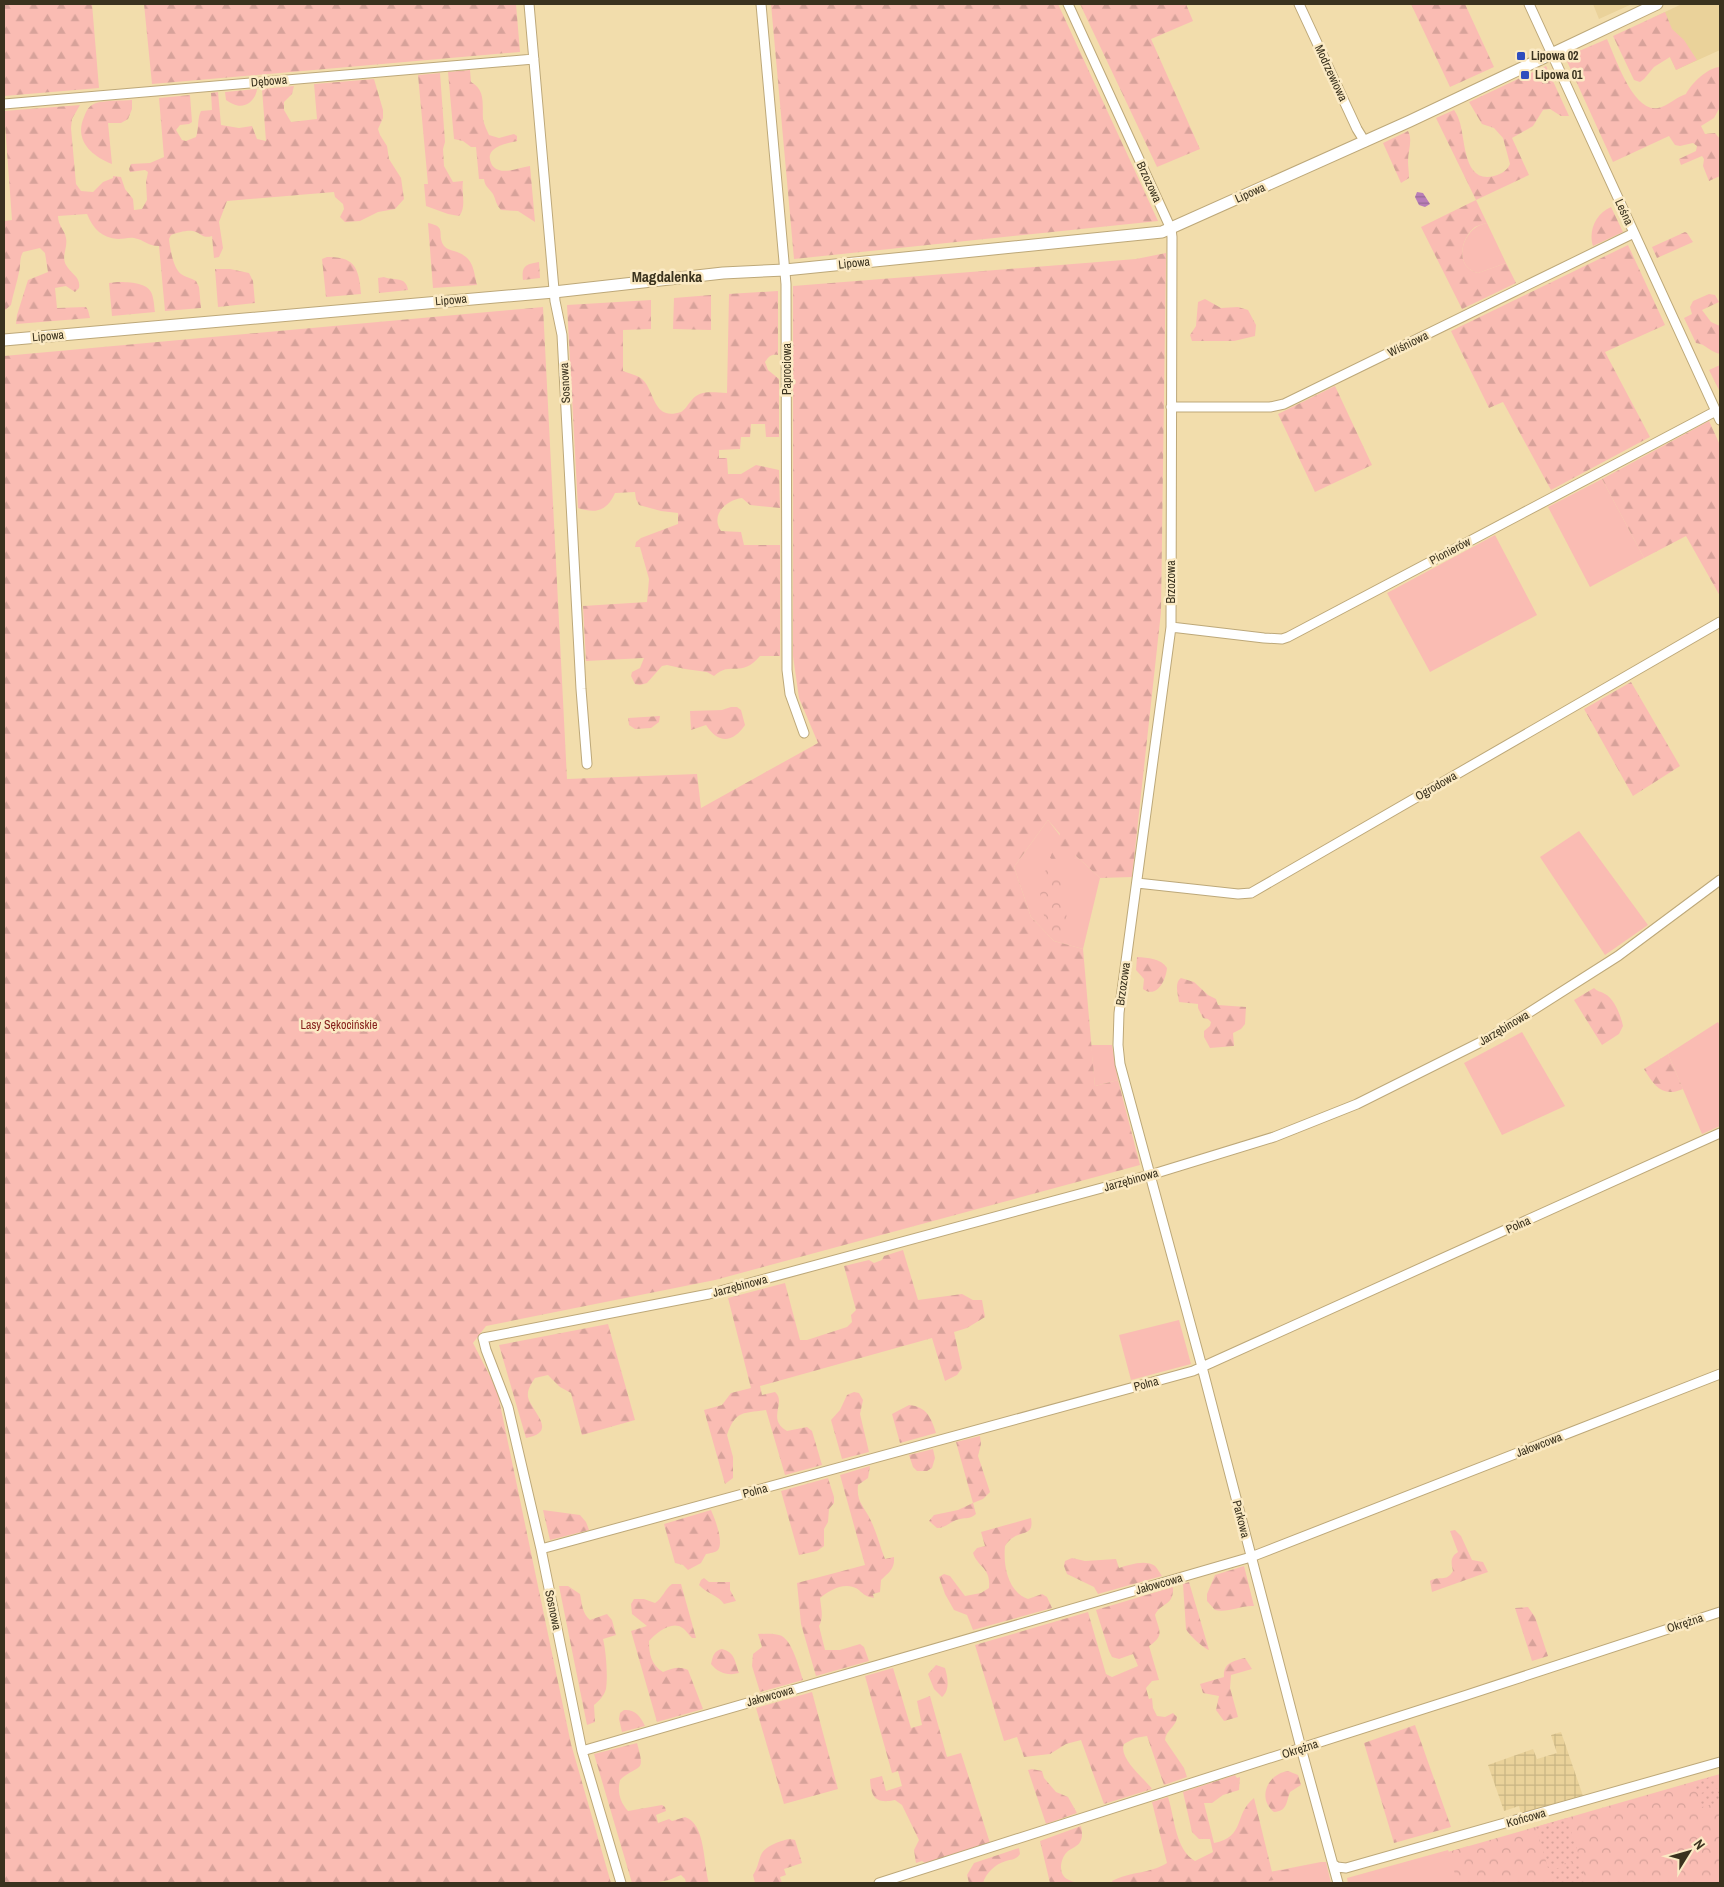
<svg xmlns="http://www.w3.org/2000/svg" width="1724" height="1887" font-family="'Archivo Narrow',sans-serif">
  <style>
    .built { fill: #ead29a }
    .industrial { fill: url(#industrial-grid) }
    .grass { fill: #fabcb3 }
    .forest { fill: url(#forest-firs) }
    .park { fill: url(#park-crowns) }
    .garden { fill: url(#garden-dots) }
    .water { fill: url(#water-rules) }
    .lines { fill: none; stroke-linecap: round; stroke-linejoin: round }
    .minor-casing { stroke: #bda879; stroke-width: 11 }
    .tertiary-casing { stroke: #bda879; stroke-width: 13 }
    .minor { stroke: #fff; stroke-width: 9 }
    .tertiary { stroke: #fff; stroke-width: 11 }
    .poi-dot { fill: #2f4dbe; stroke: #fbeac4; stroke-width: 2 }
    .labels { text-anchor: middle; stroke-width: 5; stroke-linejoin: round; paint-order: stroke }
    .poi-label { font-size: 12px; font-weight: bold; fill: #3a321e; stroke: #fbeac4; text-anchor: start }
    .street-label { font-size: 12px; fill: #3a321e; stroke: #fbeac4 }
    .park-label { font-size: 12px; fill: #87221d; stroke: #fbeac4 }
    .quarter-label { font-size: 15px; font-weight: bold; fill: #3a321e; stroke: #fbeac4 }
  </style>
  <defs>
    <pattern id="industrial-grid" width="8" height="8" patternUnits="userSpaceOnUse" patternTransform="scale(1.25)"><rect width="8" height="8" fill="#ead29a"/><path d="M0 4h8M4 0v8" fill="none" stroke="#c9b584"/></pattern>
    <pattern id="forest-firs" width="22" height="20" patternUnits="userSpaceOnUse" patternTransform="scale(1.25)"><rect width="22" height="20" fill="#fabcb3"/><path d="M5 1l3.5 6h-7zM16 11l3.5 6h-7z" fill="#d7a29a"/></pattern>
    <pattern id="park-crowns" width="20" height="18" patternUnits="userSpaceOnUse" patternTransform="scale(1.25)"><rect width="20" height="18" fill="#fabcb3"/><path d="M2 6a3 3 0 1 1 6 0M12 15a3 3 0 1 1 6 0" fill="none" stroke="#d7a29a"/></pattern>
    <pattern id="garden-dots" width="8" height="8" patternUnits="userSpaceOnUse" patternTransform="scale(1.25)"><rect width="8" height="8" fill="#fabcb3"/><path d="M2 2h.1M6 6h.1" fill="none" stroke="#d7a29a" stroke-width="1.8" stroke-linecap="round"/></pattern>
    <pattern id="water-rules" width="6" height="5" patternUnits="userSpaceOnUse" patternTransform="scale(1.25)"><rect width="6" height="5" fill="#b97eb8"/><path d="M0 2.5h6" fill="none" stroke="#976895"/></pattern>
  </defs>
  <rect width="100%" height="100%" fill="#f2ddac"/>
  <!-- built -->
  <path class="built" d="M1593,4H1632L1599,19Z
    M1682,4H1720V50L1676,70L1652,18Z"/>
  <!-- industrial -->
  <path class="industrial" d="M1561,1732L1583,1796L1521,1814L1519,1806L1504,1811L1488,1765L1533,1749L1537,1759L1557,1753L1551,1735Z"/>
  <!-- grass -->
  <path class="grass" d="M1487,223L1506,263L1478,273C1455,267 1460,239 1475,228C1479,225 1483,224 1487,223Z
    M1602,479L1644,558L1590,587L1548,507Z
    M1495,535L1537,615L1430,672L1387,593Z
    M1048,820L1075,855L1100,878L1083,949L1054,941L1031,917L1014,867Z
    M1579,831L1648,925L1605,955L1540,857Z
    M1718,1022L1720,1026V1126L1702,1134L1668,1054Z
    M1522,1032L1565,1106L1502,1135L1464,1063Z
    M1091,1045H1112L1118,1080L1095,1086Z
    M1179,1320L1191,1364L1131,1380L1119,1335Z
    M1468,1846L1480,1883H1348L1347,1878L1448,1850L1449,1852Z
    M1326,1862L1331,1883H1213L1321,1862Z"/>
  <!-- forest -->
  <path class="forest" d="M4,4H92L99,88L4,96Z
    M144,4H516L520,52L152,84Z
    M771,4H1058L1158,221L794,259Z
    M1080,4H1186L1193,21L1151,39L1200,149L1157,167Z
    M1411,4H1465L1494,67L1450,87Z
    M1665,12L1672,29L1684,40L1697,60L1676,70L1670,57L1654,67L1644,79L1640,82L1634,80L1613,36Z
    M1607,39C1615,56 1633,113 1658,108C1668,106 1676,97 1686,94C1691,84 1708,67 1720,67V107L1714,118L1701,126L1705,134L1715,133L1720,139V176L1709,181L1703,166L1704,159L1702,156L1681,165L1679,159L1696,151L1697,146L1693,143L1680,146L1675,145L1669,136L1613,162L1565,57Z
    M1546,66L1569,116H1561L1550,109L1543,110L1533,126L1512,138L1529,175L1476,200L1487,223C1483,224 1479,225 1475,227C1460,239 1455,267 1478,273L1506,263L1516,283L1462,309L1421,227L1476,200L1436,118L1454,110C1456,113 1458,116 1459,120C1466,138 1462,184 1494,176C1501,174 1507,171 1510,164L1503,138L1494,128L1482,124L1469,102Z
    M470,70L471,82C486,90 482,105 483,119C484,125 487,130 489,135L499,138L514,134L517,136V141C508,143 484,147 491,163C492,166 495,169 499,170C508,173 521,167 530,166L535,222L518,211L501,210C496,205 496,200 493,194C489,188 485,187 484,179H479L476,147H471L463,141L454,139L448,72Z
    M440,73L445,142L443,149L444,166L453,182L463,181C461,192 467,207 459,216L448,214L426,206L424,184H428L418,75Z
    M374,79L383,110V118L378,129L380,135L387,146L389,159L401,178L404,199L395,209L378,212L360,221L345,222L340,217L344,209L343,204L335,197L334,192L227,201L219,222L223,248L219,257L214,258L212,236C203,239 201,233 193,231C186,230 177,233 171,235L169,239C170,248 173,268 181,274C185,277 191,278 196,281L199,287L201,308L165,311L159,246C147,246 145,240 134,238C129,237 124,239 118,239C102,238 93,229 87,214L58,216C58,226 65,230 66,238C68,248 61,256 66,265C71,274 81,277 79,288L75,292L66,286L55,288L57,308L86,307L88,310L90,318L16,324L17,315L28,280L48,272L45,253L40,248L23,252C19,259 21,265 19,272C17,283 13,294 11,305L4,311V221L12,220L4,111L80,105L72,119L71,128L76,184L81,191L93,192L103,182L113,178V176L121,177L125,189L133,199L134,210L142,209L147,200L146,182L148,172L145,170L130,172L129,169L131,164L150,163L164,157L159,98L190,95L192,122L189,124L180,125L176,130L182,140L186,141L196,137C199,129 197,119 201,111L212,110L211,93L218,92L221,125L239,128L252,126L257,139L266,141L262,89L294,86L292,94L284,102V110L291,122L317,119L314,84Z
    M257,89C256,100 245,110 233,104C230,103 228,101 226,100L225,92Z
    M132,100V109L128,119L121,123H108L112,164C91,156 74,140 84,117C87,110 88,106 96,103C106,100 121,101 132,100Z
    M1408,131C1413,140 1408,151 1408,161C1408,166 1409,172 1409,178L1401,183L1383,143Z
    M1611,207L1623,232L1593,246C1588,231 1596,213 1611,207Z
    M428,223C448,227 436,234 444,246C447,249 450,250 454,251C473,257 473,267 477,285L433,288Z
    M1685,232L1687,233L1693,242L1657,258L1652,247Z
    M1628,245L1665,325L1605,352L1650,437L1551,490L1503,402L1489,408L1451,331Z
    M1166,253L1161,612L1132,877L1100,878L1075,855L1060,865L1050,858L1060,834L1048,820L1014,867L1031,917L1054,941L1083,949L1095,1086L1118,1080L1140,1165L715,1280L486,1326L473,1343L497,1390L571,1744L611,1883H4V356L543,307L567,779L697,774L701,808L818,743L799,698L793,656V286L1136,259Z
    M327,257C356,256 359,270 361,294L326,297L322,259Z
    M539,262L540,278L523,280C521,266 526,264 539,262Z
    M215,269H230L249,273L253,281L255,303L218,307Z
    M384,277C395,281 406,276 408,290L379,293L378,278Z
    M117,282C126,282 146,282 151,292C154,298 154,306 155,312L112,316L109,283Z
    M778,291V355C771,354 769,356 765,362L768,370L779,379V437H766L765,424H751L750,437H741L740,449L719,450V458H727L728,474H741L756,465L779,470L780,508L750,505L742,498C726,500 710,515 721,531L741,532L744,545H780V656H760C741,679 731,660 714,676L707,672L685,669L667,665L662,666L647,683L640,685L635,684L631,676L632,672L640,668L644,658L586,661L583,606L647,602L649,579L640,547H635L636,542L641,538L678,524V513L661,511L639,505L636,499L635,492L615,493C607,511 596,514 578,508L567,305L651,300V329L623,330V371C630,374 639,375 644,381C655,394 654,421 681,412C685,410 688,404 691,401C700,389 714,393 727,393L729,294Z
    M1709,294L1715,295L1719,302L1702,310L1711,322L1720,326V354C1710,352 1706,344 1696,343L1684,318L1692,314L1690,307L1693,301Z
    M711,295V330L673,329L674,298Z
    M1205,299L1221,308L1238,307L1248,310L1256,325L1255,336L1234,341H1192L1190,335L1196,326L1198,302Z
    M1720,365V392L1709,370Z
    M1335,386L1372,465L1315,492L1278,414Z
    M1709,421L1720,445V596L1686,536L1644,558L1602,479Z
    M1631,682L1680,766L1633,796L1584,709Z
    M731,707H737L741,710L745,725C733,743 718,744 706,725L691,730L690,711L722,710Z
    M660,716L659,722L651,728L635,729L629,725L628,718Z
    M1137,957C1148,958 1161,958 1167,968C1166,980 1157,999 1143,989L1144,979L1136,970Z
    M1181,978L1194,982L1208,995L1216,999L1218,1005L1246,1007L1245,1024L1241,1029L1233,1033L1234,1046L1210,1048L1204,1037V1031L1210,1026L1211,1022L1208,1019L1203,1018L1198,1008V1004L1179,1002C1178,994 1174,983 1181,978Z
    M1594,988C1598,992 1600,991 1605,994C1614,998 1621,1016 1623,1026L1619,1034L1602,1045L1574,1000Z
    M1668,1054L1683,1089C1663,1098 1654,1086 1644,1069Z
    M903,1250L918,1300L962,1294L973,1300H982L985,1317L967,1328L954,1332L962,1368L957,1375L945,1381L932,1338L760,1386L762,1395L775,1392C787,1402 766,1419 787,1431L807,1427L812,1431L822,1465L785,1475L766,1410C744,1414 736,1409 727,1435L733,1457V1478L725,1484L704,1410L722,1405L731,1393L751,1388L728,1298L785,1283L800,1340H807L847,1327L852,1322L851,1315L856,1310L844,1266L869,1260L874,1263L882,1260L884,1256Z
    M608,1324L635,1420L582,1435L571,1393L560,1387L548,1375L535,1378C531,1384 527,1390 528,1397C530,1410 560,1432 526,1438L499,1345Z
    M854,1392L859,1393L863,1400L860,1414L869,1452L842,1459L831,1420L840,1410L847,1395Z
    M909,1405C927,1407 931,1417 936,1433L900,1443L892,1414Z
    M980,1436L981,1444L978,1456L990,1492L983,1499L973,1503L976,1514C970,1520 964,1517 956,1520C949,1523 945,1528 937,1528L929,1521L934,1515L958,1510L973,1503L956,1442Z
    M933,1449L935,1458L932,1468L927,1471H917L913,1467L909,1455Z
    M870,1466L868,1478L858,1485C856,1503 865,1507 871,1521C877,1533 880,1547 885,1559L894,1557C895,1569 889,1572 881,1580L880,1592L873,1594L874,1598C861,1596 861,1589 853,1587C842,1583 828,1591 820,1598C821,1608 824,1617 819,1626L825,1650H840L860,1644L864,1647L869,1661L816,1676L801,1624L797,1583L865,1565L840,1475Z
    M828,1478L834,1497V1503L829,1509L828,1522L824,1529V1546L817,1551L799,1555L781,1491Z
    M543,1510L580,1515L586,1522L589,1530L550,1540Z
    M711,1510C715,1519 724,1542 718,1550C715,1553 710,1553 706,1554L701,1563L688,1570L683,1565L675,1563L664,1524Z
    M1031,1518C1034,1535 1024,1531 1014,1537C1010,1539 1007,1543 1005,1546C1003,1566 1008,1592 1028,1599L1042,1594L1047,1597L1052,1608L973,1630L967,1615L954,1610L945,1594L939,1577L944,1574L950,1576L965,1596L981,1593L989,1588C991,1567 978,1568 973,1553L977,1548L985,1546L981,1532Z
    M1455,1530L1461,1536L1472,1560L1483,1562L1488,1572L1432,1592L1430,1581C1439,1575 1446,1583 1453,1571C1451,1563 1450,1557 1458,1552L1450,1531Z
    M1072,1558L1085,1561L1116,1559L1119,1568C1128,1565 1146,1559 1155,1566C1157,1568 1160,1573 1162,1576L1098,1594L1094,1587L1067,1574L1064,1566L1065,1561Z
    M1244,1566L1254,1606C1241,1605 1228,1613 1215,1610L1207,1601V1594L1215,1575Z
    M704,1578L709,1582H730V1590L736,1601L724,1604C718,1595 707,1594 699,1585L701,1580Z
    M1189,1582L1209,1650C1203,1648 1188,1634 1186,1629L1183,1584Z
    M672,1584H681L696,1638H692C689,1635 687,1632 684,1629C673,1619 657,1632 649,1641C649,1654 651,1665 663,1672C673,1668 679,1666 688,1670L703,1709L657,1722L631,1631L647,1626L632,1614L631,1604L634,1599H644L655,1603C663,1598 664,1590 672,1584Z
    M559,1586H568L580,1594C582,1604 582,1613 590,1620L607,1614L612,1620L616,1635L603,1639C606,1651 608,1676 606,1689C604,1696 599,1701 594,1705L595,1722L587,1725Z
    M1173,1587C1174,1607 1161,1602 1155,1615C1159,1631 1165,1635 1149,1646L1159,1680L1152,1681L1146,1688L1149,1699L1152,1698L1153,1708L1157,1716L1165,1717L1173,1713L1177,1717C1176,1727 1166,1730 1165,1740L1184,1768L1187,1777L1164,1785L1147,1736L1135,1738L1124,1744C1118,1758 1144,1778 1152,1789L1104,1804L1081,1740L1066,1744L1050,1754L1024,1757L1017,1737L1004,1741L975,1645L1088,1612L1106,1674L1112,1677L1138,1666L1133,1654L1119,1659L1112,1657L1109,1651L1096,1610Z
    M1528,1607L1535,1617L1548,1656L1532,1661L1515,1608Z
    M758,1634C765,1634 772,1633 779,1635C792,1638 799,1668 803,1680L760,1692L752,1666L753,1654L762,1647Z
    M722,1649C735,1652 735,1662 739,1673C728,1676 718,1673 711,1664C713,1655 714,1651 722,1649Z
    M1245,1658L1252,1669L1231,1675L1230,1688L1238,1717L1224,1721L1216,1710L1219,1696L1203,1693L1200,1684L1224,1677C1223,1663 1233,1661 1245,1658Z
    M936,1665L945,1668C948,1678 950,1690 942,1697L934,1689L928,1674Z
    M893,1668L911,1728L922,1725L917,1701L930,1696L947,1757L961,1753L990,1843L925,1863L922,1861L916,1863L914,1850L919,1840L902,1805L895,1800C876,1804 871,1798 870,1779L882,1776L886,1791L902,1786L898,1771L892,1773L865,1676Z
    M812,1692L838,1789L784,1804L756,1708Z
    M624,1710C635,1709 641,1717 645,1726L622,1732L619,1719L620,1713Z
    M1415,1725L1451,1827L1394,1843L1364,1743Z
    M637,1743C646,1775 639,1763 620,1780C617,1792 620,1802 628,1811L662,1805L665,1807L666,1811L656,1815L658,1823L669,1819L672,1821L685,1817C706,1824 703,1864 709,1883H686L685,1879L681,1875L669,1880L652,1883H632L594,1754Z
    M1032,1769L1042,1771L1044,1778L1056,1792L1068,1797L1077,1813L1046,1824L1028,1770Z
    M1288,1771L1298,1775L1301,1785L1290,1792C1286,1803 1287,1811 1274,1812C1257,1799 1267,1774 1288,1771Z
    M1235,1775L1237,1778L1240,1777L1239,1790L1223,1795L1212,1803H1204L1214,1843C1246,1837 1233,1815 1254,1798L1272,1872L1294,1868L1293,1876L1259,1883H1113L1112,1881C1132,1871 1149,1874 1167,1863L1152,1802L1168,1797C1175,1819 1175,1849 1195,1861L1213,1852L1210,1839H1199L1192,1832L1183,1792Z
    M1081,1826C1082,1832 1083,1837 1080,1842C1078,1846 1072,1848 1068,1851C1061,1857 1057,1873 1067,1879C1070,1881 1075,1882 1078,1883H1050L1040,1841Z
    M790,1839L795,1840L802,1863L784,1869L786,1875L780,1877L782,1883H755L753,1875C759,1866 758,1860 762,1853C766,1846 782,1840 790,1839Z
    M1019,1848L1020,1854C1016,1860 1012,1859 1006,1861C995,1864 986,1873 983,1883H969L967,1875L974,1863Z"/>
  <!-- park -->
  <path class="park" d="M1046,870H1053L1060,876L1069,931L1047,934L1038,880Z
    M1720,1774V1883H1458L1448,1852Z"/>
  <!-- garden -->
  <path class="garden" d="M1714,1776L1717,1786L1697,1792L1694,1782Z
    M1717,1788L1720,1802L1702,1807L1698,1794Z
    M1567,1818L1580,1859L1548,1868L1536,1827Z
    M1580,1861L1587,1883H1553L1549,1871Z"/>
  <!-- water -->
  <path class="water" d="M1417,192L1423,193L1430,204L1425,207L1419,205L1415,197Z"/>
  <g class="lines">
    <!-- minor casing -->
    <g class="minor-casing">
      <path id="minor" d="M529,4L555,301L562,335L581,689L587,764
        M761,4L786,284L787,670L790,694L804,733
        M1068,4L1171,229L1172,237L1171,627L1119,1013L1118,1045L1120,1064L1202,1367L1301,1748L1338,1883
        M1299,4L1357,129L1365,142
        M1529,4L1720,420
        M4,104L534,59
        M1171,407H1270L1284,404L1634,233
        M1171,627L1264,638L1282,639L1288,637L1716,411
        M1137,883L1238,894L1251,893L1720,622
        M541,1549L1193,1371L1720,1133
        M582,1751L1251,1557L1720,1374
        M1333,1864L1337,1867L1346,1868L1720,1762
        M621,1883L582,1751L541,1549L508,1407L486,1350L483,1338L709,1294L1150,1175L1274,1137L1357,1104L1489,1038L1618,956L1720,880
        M879,1883L1467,1695L1720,1612"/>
    </g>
    <!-- tertiary casing -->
    <g class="tertiary-casing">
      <path id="tertiary" d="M4,340L554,292L723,273L785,270L1162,232L1410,121L1657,4"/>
    </g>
    <!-- minor -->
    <use href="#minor" class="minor"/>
    <!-- tertiary -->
    <use href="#tertiary" class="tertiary"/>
  </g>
  <!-- markers -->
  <g class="poi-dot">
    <rect x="1516" y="51" width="10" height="10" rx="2.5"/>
    <rect x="1520" y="70" width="10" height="10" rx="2.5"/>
  </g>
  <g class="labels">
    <!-- poi labels -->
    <g class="poi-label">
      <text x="1531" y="60">Lipowa 02</text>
      <text x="1535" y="79">Lipowa 01</text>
    </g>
    <!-- street labels -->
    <g class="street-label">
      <text transform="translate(1331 73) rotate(65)" y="4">Modrzewiowa</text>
      <text transform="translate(269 81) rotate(-5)" y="4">Dębowa</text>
      <text transform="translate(1149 182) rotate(65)" y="4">Brzozowa</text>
      <text transform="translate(1250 193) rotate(-24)" y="4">Lipowa</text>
      <text transform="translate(1624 212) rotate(65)" y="4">Leśna</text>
      <text transform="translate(854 263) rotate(-6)" y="4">Lipowa</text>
      <text transform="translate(451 300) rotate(-5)" y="4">Lipowa</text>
      <text transform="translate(48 336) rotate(-5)" y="4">Lipowa</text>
      <text transform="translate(1408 344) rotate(-26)" y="4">Wiśniowa</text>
      <text transform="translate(787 369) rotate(-90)" y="4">Paprociowa</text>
      <text transform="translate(565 383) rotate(-93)" y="4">Sosnowa</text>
      <text transform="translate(1450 551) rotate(-28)" y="4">Pionierów</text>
      <text transform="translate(1171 582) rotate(-90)" y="4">Brzozowa</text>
      <text transform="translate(1436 786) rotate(-30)" y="4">Ogrodowa</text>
      <text transform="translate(1123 984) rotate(-82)" y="4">Brzozowa</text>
      <text transform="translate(1504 1028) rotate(-31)" y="4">Jarzębinowa</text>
      <text transform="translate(1131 1180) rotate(-16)" y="4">Jarzębinowa</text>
      <text transform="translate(1518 1225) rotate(-24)" y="4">Polna</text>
      <text transform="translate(740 1286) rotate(-15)" y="4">Jarzębinowa</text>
      <text transform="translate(1146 1384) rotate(-15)" y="4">Polna</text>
      <text transform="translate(1539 1445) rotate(-21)" y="4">Jałowcowa</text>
      <text transform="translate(755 1491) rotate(-15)" y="4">Polna</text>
      <text transform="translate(1241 1519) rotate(76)" y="4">Parkowa</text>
      <text transform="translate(1159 1584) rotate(-16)" y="4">Jałowcowa</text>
      <text transform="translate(553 1610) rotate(78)" y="4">Sosnowa</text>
      <text transform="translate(1685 1623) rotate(-18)" y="4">Okrężna</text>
      <text transform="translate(770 1696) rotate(-16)" y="4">Jałowcowa</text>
      <text transform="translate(1300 1749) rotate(-18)" y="4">Okrężna</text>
      <text transform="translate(1526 1818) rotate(-16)" y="4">Końcowa</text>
    </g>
    <!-- park labels -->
    <g class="park-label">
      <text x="339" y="1029">Lasy Sękocińskie</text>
    </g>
    <!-- quarter labels -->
    <g class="quarter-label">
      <text x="667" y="282">Magdalenka</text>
    </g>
  </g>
  <!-- border -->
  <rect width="1724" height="1887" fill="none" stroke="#3a321e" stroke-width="10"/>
  <!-- north arrow -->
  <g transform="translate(1689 1852) rotate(53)" stroke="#fbeac4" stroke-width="4" paint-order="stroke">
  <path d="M0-4L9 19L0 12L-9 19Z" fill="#3a321e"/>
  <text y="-8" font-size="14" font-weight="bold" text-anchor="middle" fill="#3a321e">N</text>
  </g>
</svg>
